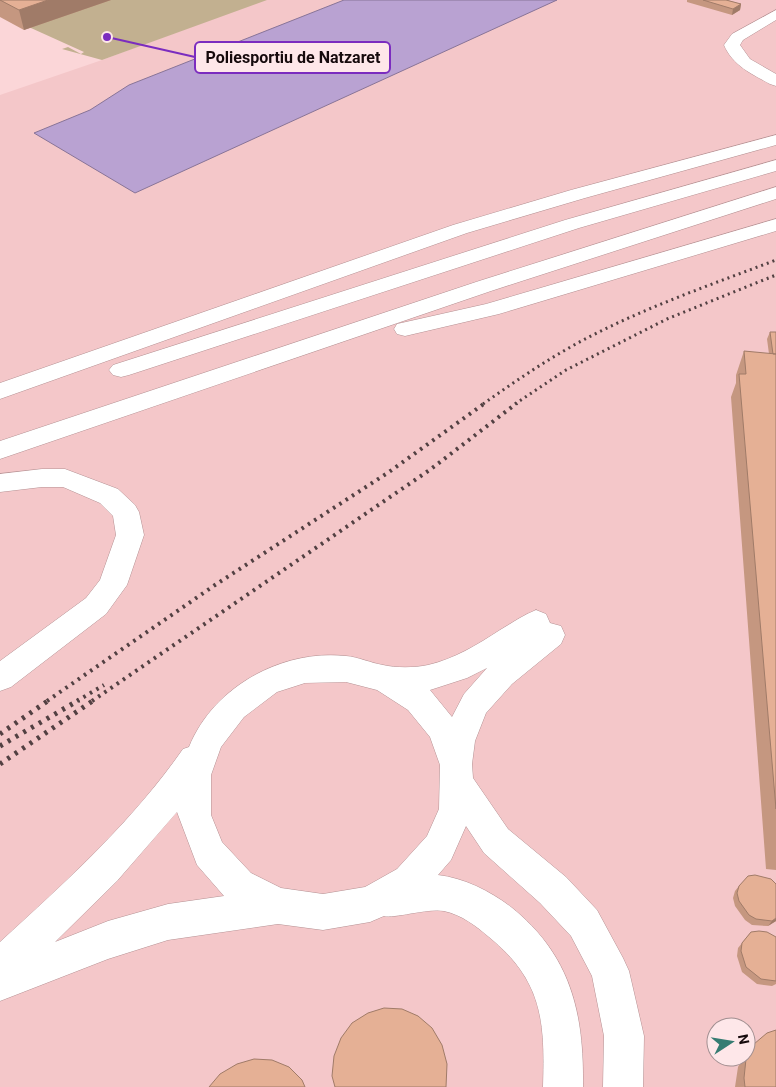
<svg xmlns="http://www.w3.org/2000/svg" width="776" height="1087" font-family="Roboto,sans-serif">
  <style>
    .built { fill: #f4c7c9; fill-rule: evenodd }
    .green { fill: #c2b090 }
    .water { fill: #b9a2d2; stroke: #887497 }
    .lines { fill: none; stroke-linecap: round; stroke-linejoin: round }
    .minor-casing { stroke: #b49193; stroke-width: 1 }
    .minor { fill: #fff; fill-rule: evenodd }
    .rail-far2 { stroke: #524042; stroke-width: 3; stroke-dasharray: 2 4; stroke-linecap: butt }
    .rail-far1 { stroke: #524042; stroke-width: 4; stroke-dasharray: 2.5 5; stroke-linecap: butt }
    .rail { stroke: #524042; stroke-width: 5; stroke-dasharray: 3 6; stroke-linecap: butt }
    .wall { fill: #c59780 }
    .shaded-wall { fill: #a07b68 }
    .building { fill: #e5b095; stroke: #a07b68 }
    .leader { fill: none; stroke: #7b2cbf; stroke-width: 2 }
    .callout-dot { fill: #7b2cbf; stroke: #fee7e9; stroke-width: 2 }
    .callout { fill: #fee7e9; stroke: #7b2cbf; stroke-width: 2 }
    .callout-label { font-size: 16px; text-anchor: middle; font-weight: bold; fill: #160a0c }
  </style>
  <rect width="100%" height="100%" fill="#fbd6d8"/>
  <!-- built -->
  <path class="built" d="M264,0H776V1087H0V95L102,60ZM716,1027H746V1057H716Z"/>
  <!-- green -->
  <path class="green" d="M0,0H267L102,60L62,49L68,47L81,54L84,52L0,14Z"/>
  <!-- water -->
  <path class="water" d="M344,0H557L135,193L34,133L90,110L129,85Z"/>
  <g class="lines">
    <!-- minor casing -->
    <g class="minor-casing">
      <path id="minor" d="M776,10V20L743,40L740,45L750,59L776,74V86L770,84C752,74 733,66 724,45L732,34Z
        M776,135V145L585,198L467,233L0,399V383L453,225L571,190Z
        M776,160V171L579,228L129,375L121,377L113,375L109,370L113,365L565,220Z
        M776,187V199L491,291L0,459V441L476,282Z
        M776,219V231L499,314L405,336L397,334L394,329L397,324L486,304Z
        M42,469H65L118,489L135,505L139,512L144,535L127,585L106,614L11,687L0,691V661L86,598L100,580L116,535L113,516L100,503L63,487H42L0,492V474Z
        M536,610L546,614L550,623L561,626L565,635L561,644L512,684L486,713L475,741L472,764L473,778L508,829L566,877L597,910L623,958L629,971L644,1036L643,1087H603L604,1036L592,976L571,936L540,903L484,853L466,826L451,860L438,875C464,878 490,891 511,907C571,955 584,1013 583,1087H543C545,1022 543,981 489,937C476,926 462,915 444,911C427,908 393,919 384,916L370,922L323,930L278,924L168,940L108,959L0,1001V942C67,881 132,822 183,749L189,747C213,687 282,649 346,656C358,657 371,663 383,665C396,668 414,668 428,665C454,659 477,645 500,630C512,623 523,615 536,610ZM487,668L464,694L452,717L430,690L467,678ZM346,682L377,690L408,710L430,737L440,765L439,809L427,836L397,869L365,887L323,894L281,888L251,873L222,842L211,815V775L221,747L244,717L277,692L305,683ZM177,812L197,865L224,896L168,904L108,921L55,942L117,881Z"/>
    </g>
    <!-- minor -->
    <use href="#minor" class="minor"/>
    <!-- rail-far2 -->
    <path class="rail-far2" d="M483,404C517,380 552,356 589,337C649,306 713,284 776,260
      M515,404L566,370L667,319L776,275"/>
    <!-- rail-far1 -->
    <path class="rail-far1" d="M47,701L215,585L389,472L485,403
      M77,701L104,685
      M92,701L431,469L517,403"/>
    <!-- rail -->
    <path class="rail" d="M0,734L49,700
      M0,746L79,700
      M0,764L94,700"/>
  </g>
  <!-- wall -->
  <path class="wall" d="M0,0H111L24,30L0,17Z
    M687,0H727L741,4L740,10L732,15L687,2Z
    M770,332H776V870L766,869L731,397L736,383V375L744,351L769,354L767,339Z
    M739,886L776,921L768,926L752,925L745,920L735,906L733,898L735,891Z
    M751,932L776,937V984L772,986L757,984L742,972L737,956L738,948Z
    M754,1044L776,1087H735L738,1067L743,1057H746V1051Z"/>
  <!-- shaded-wall -->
  <path class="shaded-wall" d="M48,0H111L24,30L19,10Z
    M741,4L740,10L732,15L733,9Z
    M776,918V921L768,926L772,921Z"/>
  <!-- building -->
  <path class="building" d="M0,0H48L19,10Z
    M703,0H726L741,4L733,9Z
    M770,332H776V354H773Z
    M744,351L776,354V809L739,374H746Z
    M755,875L771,879L776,884V918L772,921L756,919L749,915L739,901L737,893L739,886L748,876Z
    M759,931L767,932L776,937V981L761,979L746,967L741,951L742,943L751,932Z
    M384,1008L402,1009L418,1016L432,1028L442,1045L447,1064L446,1087H335L332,1076L334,1056L341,1038L352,1023L368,1013Z
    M776,1030V1087H745L744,1078L746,1059L754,1044L767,1033Z
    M254,1059L272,1060L289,1067L302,1080L305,1087H209L220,1074L237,1064Z"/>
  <!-- callouts -->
  <path class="leader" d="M107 37L195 57"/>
  <circle class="callout-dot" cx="107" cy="37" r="5"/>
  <rect class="callout" x="195" y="42" width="195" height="31" rx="5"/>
  <g class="callout-label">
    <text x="293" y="63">Poliesportiu de Natzaret</text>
  </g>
  <!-- north arrow -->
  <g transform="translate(731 1042) rotate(78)"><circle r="24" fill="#fee7e9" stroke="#a18f91"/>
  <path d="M0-4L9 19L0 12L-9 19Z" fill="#367c72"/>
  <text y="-8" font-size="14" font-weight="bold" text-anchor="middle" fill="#160a0c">N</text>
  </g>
</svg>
